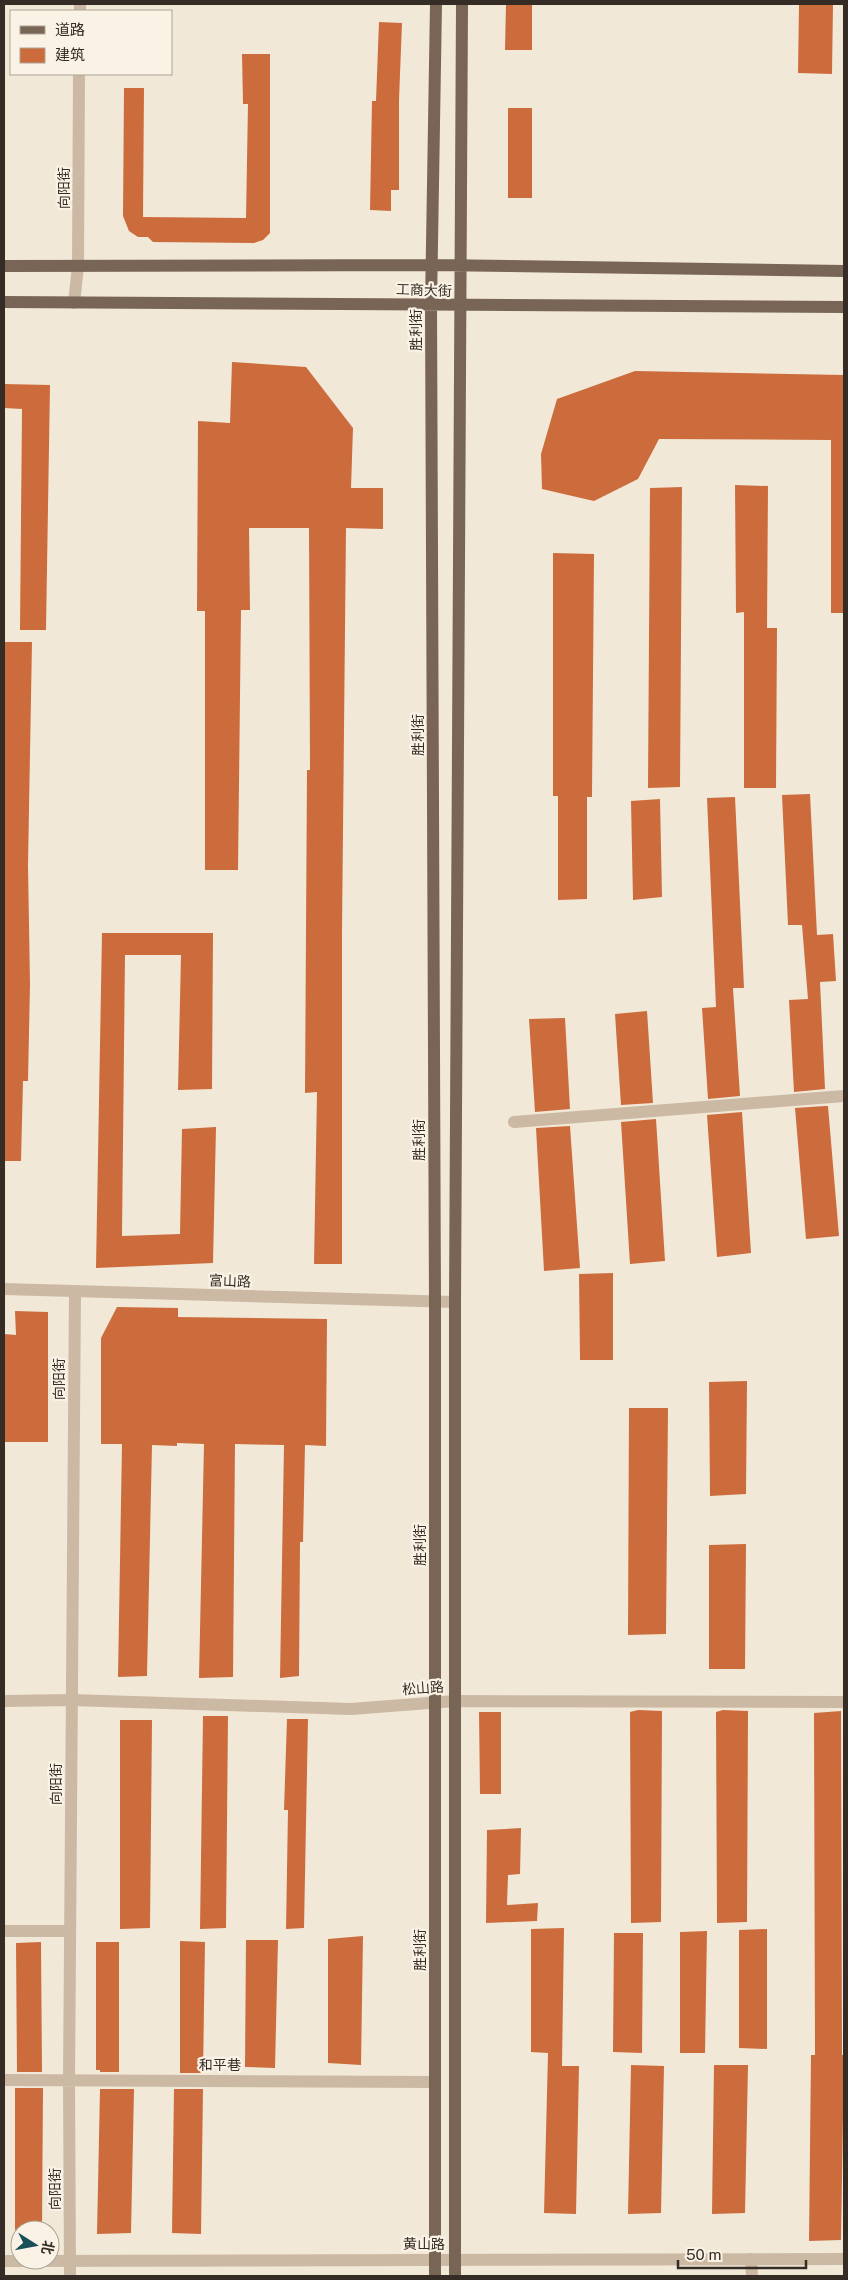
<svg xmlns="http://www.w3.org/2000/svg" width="848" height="2280" font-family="'Public Sans','Noto Sans SC',sans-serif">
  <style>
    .building { fill: #cc6c3c }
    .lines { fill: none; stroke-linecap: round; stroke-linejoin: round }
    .minor { stroke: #cbb9a3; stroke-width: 12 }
    .tertiary { stroke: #cbb9a3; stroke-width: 12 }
    .primary { stroke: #786556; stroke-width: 12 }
    .labels { text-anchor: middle; stroke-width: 4.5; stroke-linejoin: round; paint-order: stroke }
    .street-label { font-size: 14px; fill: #362c26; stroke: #faf2e4 }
  </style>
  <rect width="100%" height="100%" fill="#f2e8d8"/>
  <!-- building -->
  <path class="building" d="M506,4H532V50H505Z
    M799,4H833L832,74L798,73Z
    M379,22L402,23L399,100V190H391V211L370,210L372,101H376Z
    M242,54H270V233L263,240L254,243L153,242L148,237H138L129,231L123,216L124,88H144L143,217L246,218L248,104H243Z
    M508,108H532V198H508Z
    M232,362L306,367L353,428L351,488H383V529L346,528L342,932V1264H314L317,1092L305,1093L307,770H310L309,528H249L250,610H241L238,870H205V611H197L198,421L230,423Z
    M635,371L844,375V613H831V440L659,439L638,479L594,501L542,489L541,454L557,399Z
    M4,384L50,385L46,630H20L22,409L4,408Z
    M735,485L768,486L767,628H777L776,788H744V612L736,613Z
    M682,487L680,787L648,788L650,488Z
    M553,553L594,554L592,797H587V899L558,900V796H553Z
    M4,642H32L28,865L30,984L28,1081H23L21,1161H4Z
    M810,794L817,935L833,934L836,981L820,982L825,1089L794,1092L789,1000L808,999L802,925H788L782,795Z
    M735,797L744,988H733L740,1096L708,1099L702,1008L716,1007L707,798Z
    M660,799L662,897L633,900L631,801Z
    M102,933H213L212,1089L178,1090L181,955H125L122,1236L180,1234L182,1129L216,1127L213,1263L96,1268Z
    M647,1011L653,1103L621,1105L615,1014Z
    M565,1018L570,1109L535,1112L529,1019Z
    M825,1106H828L839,1236L806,1239L795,1108Z
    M742,1112L751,1253L717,1257L707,1115Z
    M656,1119L665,1261L630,1264L621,1122Z
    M570,1126L580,1268L544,1271L536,1128Z
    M613,1273V1360H580L579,1274Z
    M117,1307L178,1308V1317L327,1319L326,1446L305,1445L303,1542H300L299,1676L280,1678L284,1445L235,1444L233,1677L199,1678L204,1444L177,1443V1446L152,1445L147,1676L118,1677L122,1444H101V1338Z
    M15,1311L48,1312V1442H4V1334L16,1335Z
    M747,1381L746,1494L710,1496L709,1382Z
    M629,1408H668L666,1634L628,1635Z
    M746,1544L745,1669H709V1545Z
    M638,1710L662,1711L661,1922L631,1923L630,1712Z
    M723,1710L748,1711L747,1922L717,1923L716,1712Z
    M841,1711L842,2055H844L841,2240L809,2241L811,2055H815L814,1713Z
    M479,1712H501V1794H480Z
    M203,1716H228L226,1928L200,1929Z
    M287,1719H308L304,1928L286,1929L288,1810H284Z
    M120,1720H152L150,1928L120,1929Z
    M521,1828L520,1874L508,1875L507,1905L538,1903L537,1921L486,1923L487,1830Z
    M564,1928L562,2066H579L576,2214L544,2213L548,2053L531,2052V1929Z
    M767,1929V2049L739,2048V1930Z
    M707,1931L705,2053H680V1932Z
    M614,1933H643L642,2053L613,2052Z
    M363,1936L361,2065L328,2063V1939Z
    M246,1940H278L275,2068L245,2067Z
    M180,1941L205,1942L203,2073H180Z
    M41,1942L42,2072H17L16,1943Z
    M96,1942H119V2072H100V2070H96Z
    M631,2065L664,2066L661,2213L628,2214Z
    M714,2065H748L745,2213L712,2214Z
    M15,2088H43L42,2230H15Z
    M100,2089H134L131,2233L97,2234Z
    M174,2089H203L201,2234L172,2233Z"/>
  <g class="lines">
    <!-- minor -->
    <path class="minor" d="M80,11V4
      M74,303L78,266L79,74
      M514,1122L844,1096
      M4,1931H70
      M4,2080L435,2082
      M751,2259L752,2276
      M70,2276L69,2079L75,1291"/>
    <!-- tertiary -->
    <path class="tertiary" d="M4,1289L455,1302
      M4,1701L72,1700L351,1709L455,1701L844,1702
      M4,2261L844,2259"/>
    <!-- primary -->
    <path class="primary" d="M4,266L433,265L844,271
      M4,302L844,307
      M435,2276V1302L431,304L436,4
      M455,2276V1302L462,4"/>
  </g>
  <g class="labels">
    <!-- street labels -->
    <g class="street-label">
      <text transform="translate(64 188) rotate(-90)" y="5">向阳街</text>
      <text transform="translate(424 290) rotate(2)" y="5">工商大街</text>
      <text transform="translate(416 330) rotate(-90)" y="5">胜利街</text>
      <text transform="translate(418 735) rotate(-90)" y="5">胜利街</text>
      <text transform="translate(419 1140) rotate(-90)" y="5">胜利街</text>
      <text transform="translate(230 1281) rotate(2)" y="5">富山路</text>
      <text transform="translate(59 1379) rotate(-90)" y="5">向阳街</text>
      <text transform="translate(420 1545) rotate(-90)" y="5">胜利街</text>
      <text transform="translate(423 1688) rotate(-4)" y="5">松山路</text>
      <text transform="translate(56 1784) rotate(-90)" y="5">向阳街</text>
      <text transform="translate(420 1950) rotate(-90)" y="5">胜利街</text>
      <text x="220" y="2070">和平巷</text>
      <text transform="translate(55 2189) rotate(-90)" y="5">向阳街</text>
      <text x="424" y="2249">黄山路</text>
    </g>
  </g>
  <!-- border -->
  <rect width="848" height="2280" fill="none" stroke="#362c26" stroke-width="10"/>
  <!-- legend -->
  <rect x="10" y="10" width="162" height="65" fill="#faf2e4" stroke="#aca398"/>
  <rect x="20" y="26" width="25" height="8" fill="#786556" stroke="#aca398"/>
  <text x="55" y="35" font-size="15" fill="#362c26">道路</text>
  <rect x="20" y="48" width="25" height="15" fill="#cc6c3c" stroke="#aca398"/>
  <text x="55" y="60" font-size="15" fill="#362c26">建筑</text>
  <!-- north arrow -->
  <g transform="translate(35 2245) rotate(101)"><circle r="24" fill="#faf2e4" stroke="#aca398"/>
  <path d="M0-4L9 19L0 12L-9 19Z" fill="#194f59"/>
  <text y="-8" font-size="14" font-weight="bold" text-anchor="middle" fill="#362c26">北</text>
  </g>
  <!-- scale -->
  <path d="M678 2260v8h128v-8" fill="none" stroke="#362c26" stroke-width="2.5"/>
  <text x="686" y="2260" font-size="15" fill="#362c26" stroke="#faf2e4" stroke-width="4" paint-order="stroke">50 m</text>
</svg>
